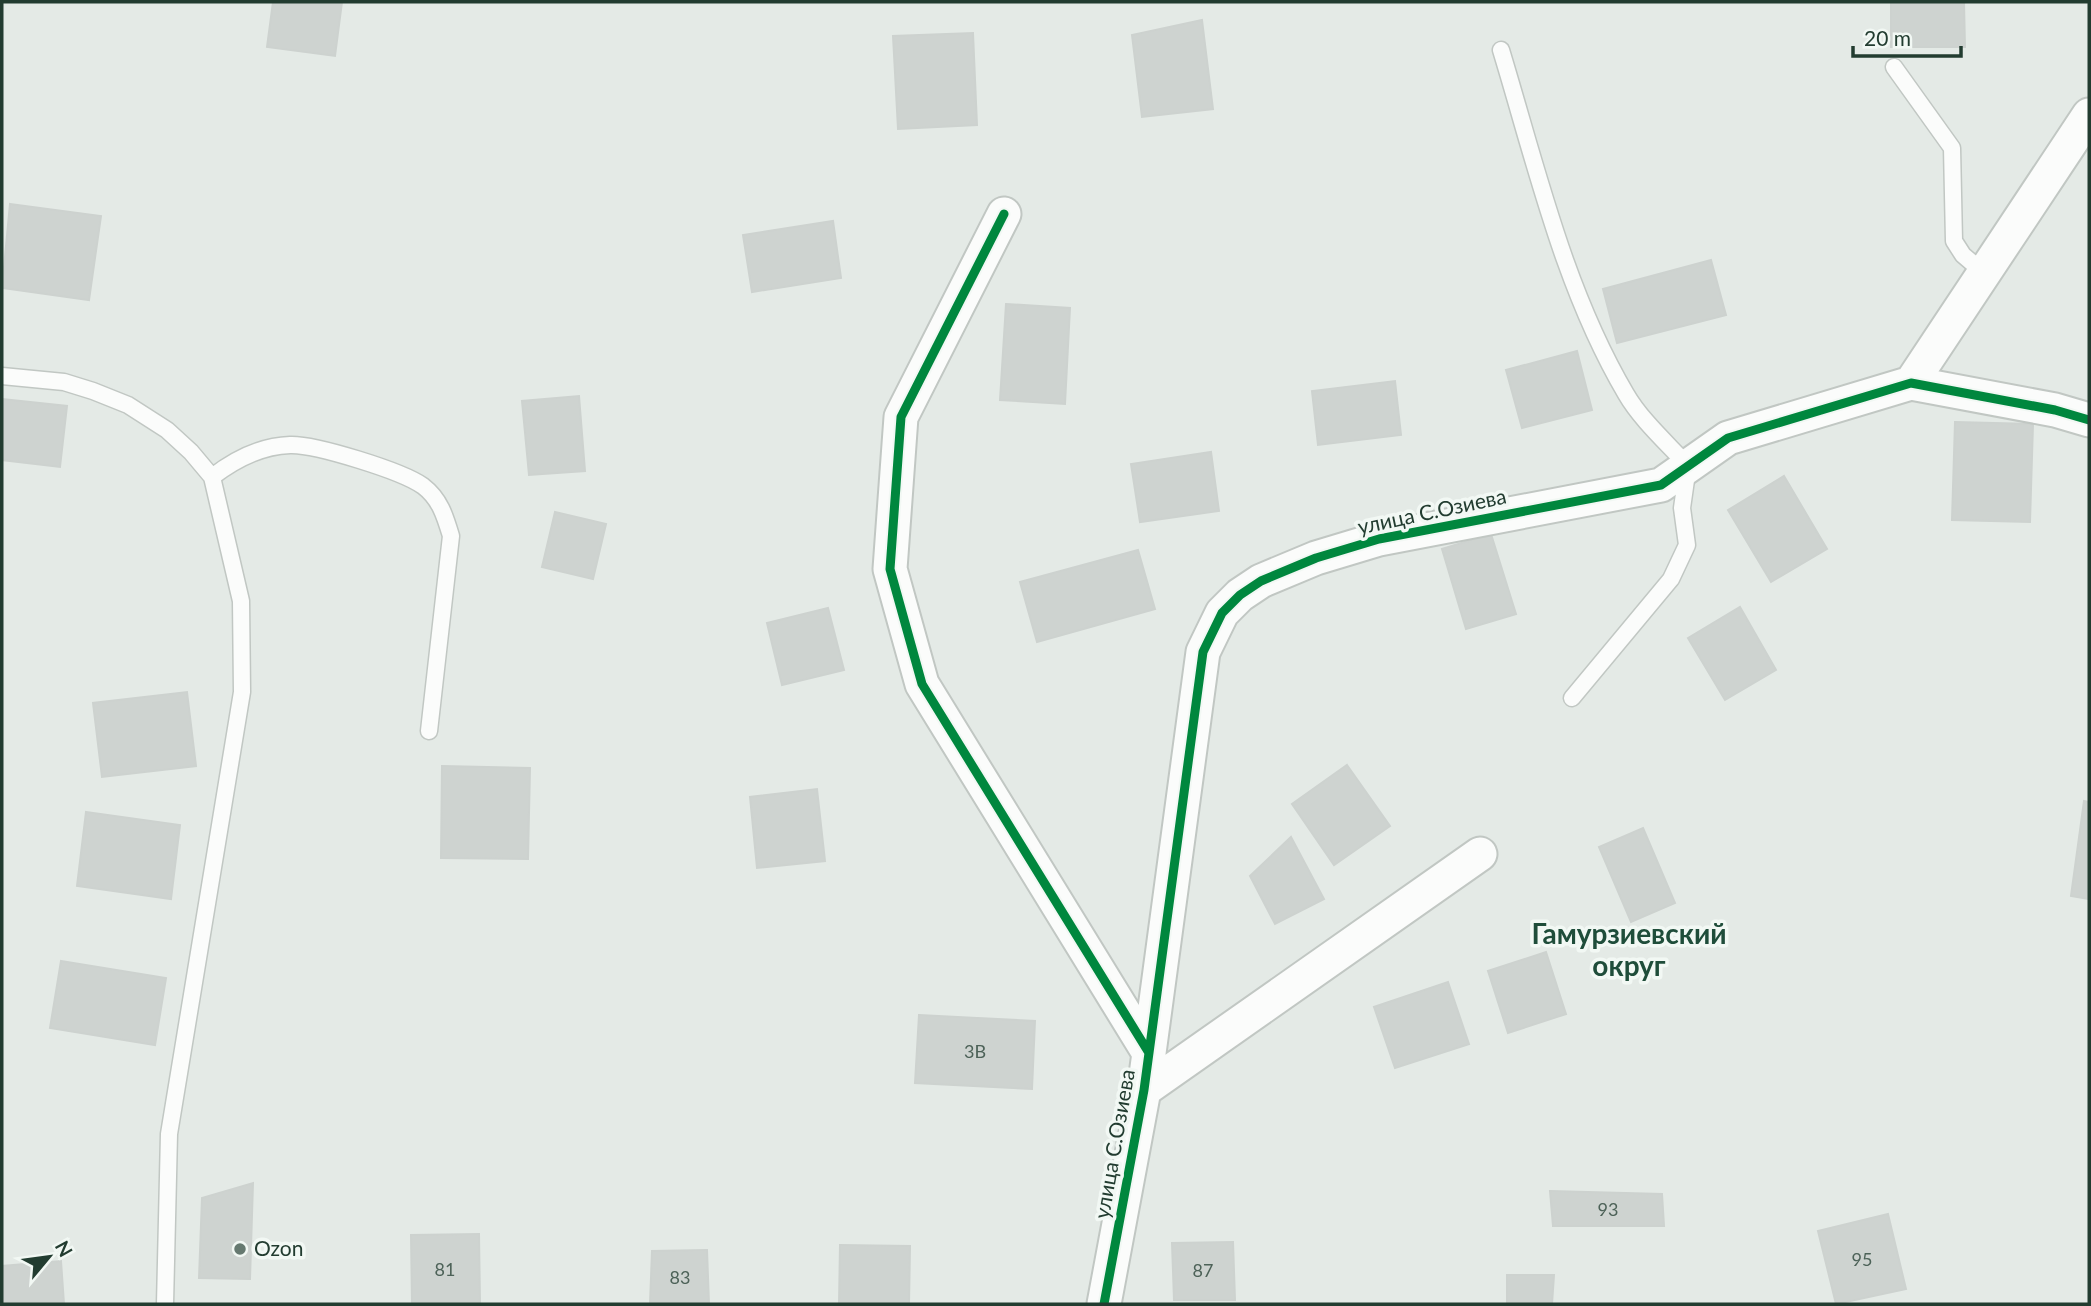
<svg xmlns="http://www.w3.org/2000/svg" width="2091" height="1306" font-family="Lato,sans-serif">
  <style>
    .building { fill: #ced3d0; stroke: #cdd2cf; stroke-width: 2 }
    .lines { fill: none; stroke-linecap: round; stroke-linejoin: round }
    .service-casing { stroke: #c1c7c3; stroke-width: 19 }
    .minor-casing { stroke: #c1c7c3; stroke-width: 37 }
    .service { stroke: #fbfcfb; stroke-width: 16 }
    .minor { stroke: #fbfcfb; stroke-width: 33 }
    .cycleway-casing { stroke: #f2f8f4; stroke-width: 13 }
    .cycleway { stroke: #00873e; stroke-width: 9 }
    .poi-dot { fill: #667970; stroke: #f2f8f4; stroke-width: 2.5 }
    .labels { text-anchor: middle; stroke-width: 7; stroke-linejoin: round; paint-order: stroke }
    .number-label { font-size: 18px; fill: #4d6258 }
    .street-label { font-size: 21px; fill: #223c30; stroke: #f2f8f4 }
    .poi-label { font-size: 21px; fill: #223c30; stroke: #f2f8f4; text-anchor: start }
    .district-label { font-size: 28px; font-weight: bold; fill: #1f4d3a; stroke: #f2f8f4 }
  </style>
  <rect width="100%" height="100%" fill="#e4eae6"/>
  <!-- building -->
  <path class="building" d="M273,2H342L335,56L267,47Z
    M1891,2H1964L1965,47H1891Z
    M1202,20L1213,109L1142,117L1132,35Z
    M973,33L977,125L898,129L893,36Z
    M10,204L101,216L89,300L2,288Z
    M833,221L841,278L752,292L743,235Z
    M1711,260L1726,315L1617,343L1603,289Z
    M1006,304L1070,308L1065,404L1000,400Z
    M1577,351L1592,410L1522,428L1506,370Z
    M1395,381L1401,435L1318,445L1312,391Z
    M579,396L585,471L529,475L522,401Z
    M2,399L67,406L60,467L2,460Z
    M1955,422L2033,424L2030,522L1952,520Z
    M1211,452L1219,511L1140,522L1131,464Z
    M1784,476L1827,549L1771,582L1728,510Z
    M555,512L606,524L593,579L542,567Z
    M1491,534L1516,614L1466,629L1442,549Z
    M1138,550L1155,609L1037,642L1020,582Z
    M1740,607L1776,670L1725,700L1688,638Z
    M828,608L844,670L782,685L767,623Z
    M187,692L196,766L102,777L93,703Z
    M1347,765L1390,826L1334,865L1292,804Z
    M442,766L530,768L528,859L441,858Z
    M817,789L825,861L757,868L750,797Z
    M2084,801L2089,802V899L2071,896Z
    M86,812L180,825L171,899L77,886Z
    M1643,828L1675,903L1631,922L1599,847Z
    M1291,837L1324,899L1275,924L1250,876Z
    M1546,952L1566,1014L1508,1033L1488,971Z
    M61,961L166,978L155,1045L50,1028Z
    M1448,982L1469,1044L1395,1068L1374,1007Z
    M919,1015L1035,1021L1032,1089L915,1083Z
    M253,1183L250,1279L199,1278L202,1198Z
    M1550,1191L1662,1194L1664,1226H1553Z
    M1888,1214L1906,1289L1836,1304L1818,1231Z
    M479,1234L480,1304H412L411,1235Z
    M1233,1242L1235,1300H1174L1172,1243Z
    M840,1245L910,1246L909,1304H839Z
    M707,1250L709,1304H650L652,1251Z
    M61,1261L64,1304H2V1266Z
    M1507,1275H1554L1552,1304H1507Z"/>
  <g class="lines">
    <!-- service casing -->
    <g class="service-casing">
      <path id="service" d="M1501,50C1536,165 1564,289 1626,394C1641,420 1668,444 1688,466L1682,508L1687,545L1671,579L1572,698
        M1894,67L1952,148L1954,241L1963,255L1984,273
        M2,376L64,382L93,391L128,405L167,430L191,452L212,477L241,601L242,692L169,1134L165,1304
        M212,477C234,460 260,446 290,445C315,444 402,471 423,486C440,499 445,516 451,536L429,731"/>
    </g>
    <!-- minor casing -->
    <g class="minor-casing">
      <path id="minor" d="M1004,214L901,417L890,569L922,684L1149,1053
        M1911,383L2089,115
        M1144,1090L1480,854
        M1104,1304L1144,1090L1203,652L1222,613L1240,595L1261,581L1316,558L1379,539L1661,485L1728,438L1911,383L2055,410L2089,420"/>
    </g>
    <!-- service -->
    <use href="#service" class="service"/>
    <!-- minor -->
    <use href="#minor" class="minor"/>
    <!-- cycleway casing -->
    <g class="cycleway-casing">
      <path id="cycleway" d="M1004,214L901,417L890,569L922,684L1149,1053
        M1104,1304L1144,1090L1203,652L1222,613L1240,595L1261,581L1316,558L1379,539L1661,485L1728,438L1911,383L2055,410L2089,420"/>
    </g>
    <!-- cycleway -->
    <use href="#cycleway" class="cycleway"/>
  </g>
  <!-- markers -->
  <circle class="poi-dot" cx="240" cy="1249" r="7"/>
  <g class="labels">
    <!-- number labels -->
    <g class="number-label">
      <text x="975" y="1058">3В</text>
      <text x="1608" y="1216">93</text>
      <text x="1862" y="1266">95</text>
      <text x="445" y="1276">81</text>
      <text x="1203" y="1277">87</text>
      <text x="680" y="1284">83</text>
    </g>
    <!-- street labels -->
    <g class="street-label">
      <text transform="translate(1432 512) rotate(-12)" y="7">улица С.Озиева</text>
      <text transform="translate(1115 1144) rotate(-80)" y="7">улица С.Озиева</text>
    </g>
    <!-- poi labels -->
    <g class="poi-label">
      <text x="254" y="1256">Ozon</text>
    </g>
    <!-- district labels -->
    <g class="district-label">
      <text x="1629" y="944">Гамурзиевский<tspan x="1629" dy="32">округ</tspan></text>
    </g>
  </g>
  <!-- border -->
  <rect width="2091" height="1306" fill="none" stroke="#223c30" stroke-width="7"/>
  <!-- north arrow -->
  <g transform="translate(49 1257) rotate(61)" stroke="#f2f8f4" stroke-width="5" paint-order="stroke">
  <path d="M0-5L12 26L0 18L-12 26Z" fill="#223c30"/>
  <text y="-10" font-size="19" font-weight="bold" text-anchor="middle" fill="#223c30">N</text>
  </g>
  <!-- scale -->
  <path d="M1853 46v10h108v-10" fill="none" stroke="#223c30" stroke-width="3.5"/>
  <text x="1864" y="46" font-size="21" fill="#223c30" stroke="#f2f8f4" stroke-width="5" paint-order="stroke">20 m</text>
</svg>
